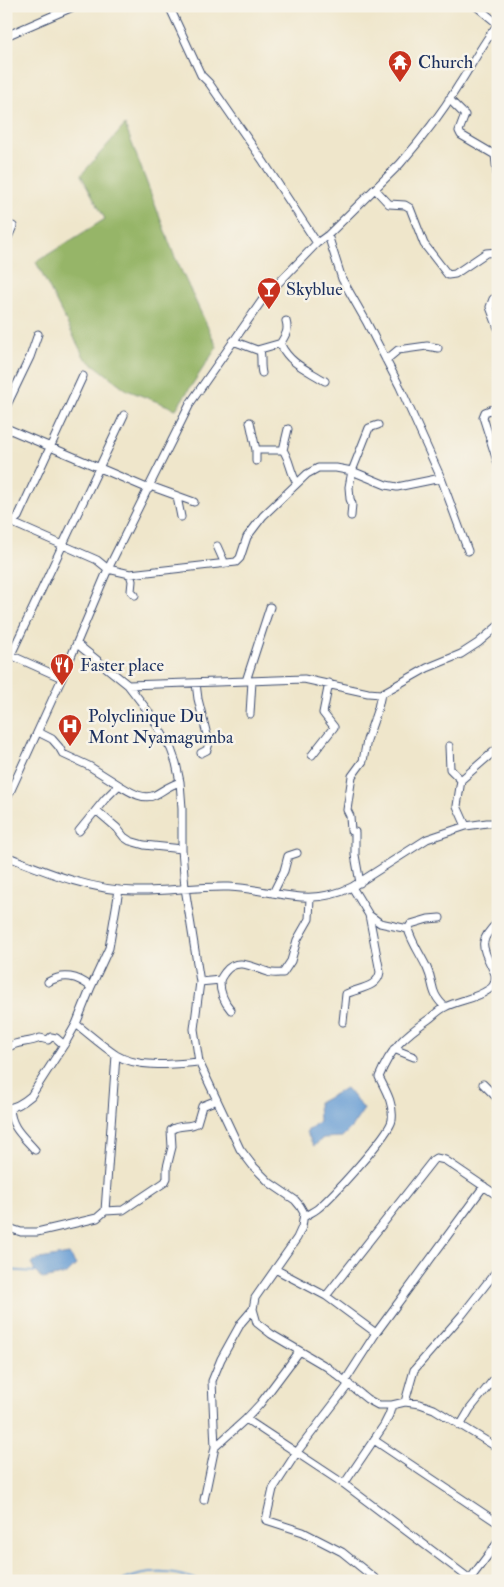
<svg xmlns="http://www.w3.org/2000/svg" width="504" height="1587" font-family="'IM FELL Double Pica',serif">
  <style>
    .forest { fill: #96b568; stroke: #587263 }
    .water { fill: #679dd4; stroke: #416699 }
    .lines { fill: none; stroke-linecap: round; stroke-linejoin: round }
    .stream { stroke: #679dd4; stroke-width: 2 }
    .street-casing { stroke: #3b4a6e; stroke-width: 9 }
    .street { stroke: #fff; stroke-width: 7 }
    .labels { text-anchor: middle; stroke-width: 5; stroke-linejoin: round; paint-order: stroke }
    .poi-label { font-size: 18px; fill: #1b2f5e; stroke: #f7f3e8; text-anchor: start }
  </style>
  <rect width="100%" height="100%" fill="#f7f3e8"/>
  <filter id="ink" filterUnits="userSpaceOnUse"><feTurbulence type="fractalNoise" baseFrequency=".02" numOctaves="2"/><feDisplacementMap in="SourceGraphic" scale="10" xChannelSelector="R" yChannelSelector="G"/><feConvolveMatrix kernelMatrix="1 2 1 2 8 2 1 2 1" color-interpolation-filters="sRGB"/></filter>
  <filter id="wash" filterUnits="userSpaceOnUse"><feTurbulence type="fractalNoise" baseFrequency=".0096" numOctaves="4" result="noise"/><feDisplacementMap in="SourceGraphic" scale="20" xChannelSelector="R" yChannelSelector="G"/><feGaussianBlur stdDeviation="1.12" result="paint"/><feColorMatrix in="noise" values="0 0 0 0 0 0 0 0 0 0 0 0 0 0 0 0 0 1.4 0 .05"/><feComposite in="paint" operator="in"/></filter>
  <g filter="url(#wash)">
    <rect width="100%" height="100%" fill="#efe6cb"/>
    <!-- forest -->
    <path class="forest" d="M125,125L174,255L217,347L176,409L127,390L84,357L36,262L105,219L81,175Z"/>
    <!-- water -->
    <path class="water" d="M346,1088L364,1109L351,1128L342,1137L323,1138L314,1146L306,1132L319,1121L318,1103Z
      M69,1254L76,1265L67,1274L43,1279L35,1272L31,1263L40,1259Z"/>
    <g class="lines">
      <!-- stream -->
      <path class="stream" d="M6,1270L35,1272
        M122,1581C147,1569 175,1571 200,1581"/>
    </g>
  </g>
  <g filter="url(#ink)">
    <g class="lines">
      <!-- street casing -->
      <g class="street-casing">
        <path id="street" d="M169,6L201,75L209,83L263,161L317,243
          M476,6L498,24
          M6,36L75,6
          M449,99L465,115L459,131L461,135L495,155L498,154
          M495,155L498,182
          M375,189L389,204L405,205L410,208L424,244L448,275L455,274L486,253L498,252
          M328,235L342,279L366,321L400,387L441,478L468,551
          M6,242L13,226
          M498,296L493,299L490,307L498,328
          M233,341L257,350L278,344L281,345C290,364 308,370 325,381
          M280,344C285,336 289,331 286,321
          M260,350C262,358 260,365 262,373
          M386,360L398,350L427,346L438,348
          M6,407L30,357L38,334
          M498,407L485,412L483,417L498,464
          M250,422L256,450V461
          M6,428L149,489
          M256,450H283L288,429
          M283,450C290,460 290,472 297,483
          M150,486L194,502
          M177,497L181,517
          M351,516L352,504L350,499L349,487L352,471L369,428L378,425
          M6,520L97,560L108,569L130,574L236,562L240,558L247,537L263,516L307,474L318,468H336L352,471L386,485L397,487L441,478
          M6,528L18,517L83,376
          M217,546L225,564
          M130,574L132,581L131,591L135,595
          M77,644L128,685L304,679L368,693L381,694L427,668L461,654L478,643L498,626
          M6,653L62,678
          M6,665L124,415
          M246,681L270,607
          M196,683L198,699L209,743L207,750L201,753
          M128,685L151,715L171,749L176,763L180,782L182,808V849L185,888L200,982L194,1029L199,1062L240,1149L253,1166L270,1183L295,1200L300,1206L304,1213L302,1227L297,1238L255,1298L253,1309L257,1323L271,1334L327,1367L367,1399L378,1405H392L405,1402L420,1404L434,1409L498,1448
          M250,714L252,681
          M38,732L52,739L59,747L63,754L89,766L119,785
          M449,746L450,769L461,780
          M312,755L334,727L323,713L329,683
          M6,801L62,678L108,569L191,402L263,299L317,243L328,235L400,164C421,140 441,114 458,86C472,65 482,44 498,24
          M96,810L117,828L124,837L130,841L144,845L182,849
          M466,826L457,806L461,780L498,748
          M79,831L105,799L119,785C129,791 143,801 155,795C164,790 170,785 180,782
          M6,856C47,872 89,890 134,891C165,892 197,886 229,887C274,889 307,909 352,887L427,839L466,826L487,823H498
          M360,883L355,855V832L351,831L350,816L347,810L352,776L363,761L367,740L378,708L381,694
          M352,887L369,915L380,923L408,929C412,943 421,955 427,968C435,985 429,992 445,1007
          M273,893L284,871L288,856L297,853
          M408,929L411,924L428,919L440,918
          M48,982C64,973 77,976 91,987
          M200,982L220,980
          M231,1010C224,1002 220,994 220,982C220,978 223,975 225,972C237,956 254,968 268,972C272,974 278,973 283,973L291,961L297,940L309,919L310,898
          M343,1022L346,994C358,988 378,988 380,972L369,915
          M76,1024C89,1034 102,1046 116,1055C139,1069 174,1064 199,1062
          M6,1049C16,1040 28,1044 40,1038L48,1040L51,1037L56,1038L64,1045
          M394,1049L414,1057
          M483,1084L498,1099
          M6,1108C16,1108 24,1102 31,1096L67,1040L76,1024L91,987L109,948L119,890
          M10,1108C11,1128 23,1136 35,1150
          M105,1211L123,1210L165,1182L167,1178V1167L172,1147L171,1130C179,1124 189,1128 197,1123L202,1106L217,1100
          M304,1217C308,1214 313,1212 317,1209C330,1199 390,1134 392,1120C394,1104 386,1091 379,1077C391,1048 404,1036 429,1019C434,1015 439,1010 445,1007C459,1000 475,999 488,990C494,987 496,981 495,974C484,949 475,943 498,922
          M6,1227L21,1232H37L97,1218L105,1211L116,1055
          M275,1269L326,1296L376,1333
          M326,1296L433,1160L436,1158L445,1160L498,1196
          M299,1352L260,1404L246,1419L344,1484L470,1579L498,1542
          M345,1381L376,1333L484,1186
          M349,1384L297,1452L273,1489L266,1520L303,1532L342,1552L378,1581
          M405,1402L414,1370L462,1315L498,1269
          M460,1426L470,1409L498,1374
          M374,1440L498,1523
          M215,1447L246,1419
          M344,1484L384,1425L389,1415L392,1405
          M204,1500L215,1447L212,1381L221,1359L241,1323L253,1309"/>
      </g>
      <!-- street -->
      <use href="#street" class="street"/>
    </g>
  </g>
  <!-- icons -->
  <defs>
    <g id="temple-pin" transform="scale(1.25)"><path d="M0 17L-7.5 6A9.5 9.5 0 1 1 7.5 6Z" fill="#c8321e" stroke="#f7f3e8"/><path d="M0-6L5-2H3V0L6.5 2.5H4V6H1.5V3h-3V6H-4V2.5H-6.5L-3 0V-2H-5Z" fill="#fff"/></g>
    <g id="bar-pin" transform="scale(1.25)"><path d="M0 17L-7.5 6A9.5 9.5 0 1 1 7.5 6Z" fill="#c8321e" stroke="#f7f3e8"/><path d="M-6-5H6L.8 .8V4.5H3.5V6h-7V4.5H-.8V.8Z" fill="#fff"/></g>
    <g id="restaurant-pin" transform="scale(1.25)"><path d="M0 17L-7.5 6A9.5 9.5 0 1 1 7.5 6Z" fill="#c8321e" stroke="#f7f3e8"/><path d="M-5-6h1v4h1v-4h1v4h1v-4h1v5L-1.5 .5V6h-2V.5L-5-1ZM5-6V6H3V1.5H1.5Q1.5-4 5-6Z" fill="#fff"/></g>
    <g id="hospital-pin" transform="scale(1.25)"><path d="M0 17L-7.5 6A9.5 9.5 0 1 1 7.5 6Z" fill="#c8321e" stroke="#f7f3e8"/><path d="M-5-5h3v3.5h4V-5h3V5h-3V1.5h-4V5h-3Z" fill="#fff"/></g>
  </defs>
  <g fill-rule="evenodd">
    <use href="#temple-pin" x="400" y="62"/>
    <use href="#bar-pin" x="269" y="289"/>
    <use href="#restaurant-pin" x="62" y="665"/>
    <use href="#hospital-pin" x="70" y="726"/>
  </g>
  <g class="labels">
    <!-- poi labels -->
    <g class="poi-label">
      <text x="418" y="68">Church</text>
      <text x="286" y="295">Skyblue</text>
      <text x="80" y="671">Faster place</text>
      <text x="88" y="722">Polyclinique Du<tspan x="88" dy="21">Mont Nyamagumba</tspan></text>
    </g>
  </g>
  <!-- margin -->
  <rect width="504" height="1587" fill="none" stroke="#f7f3e8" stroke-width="25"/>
</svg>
